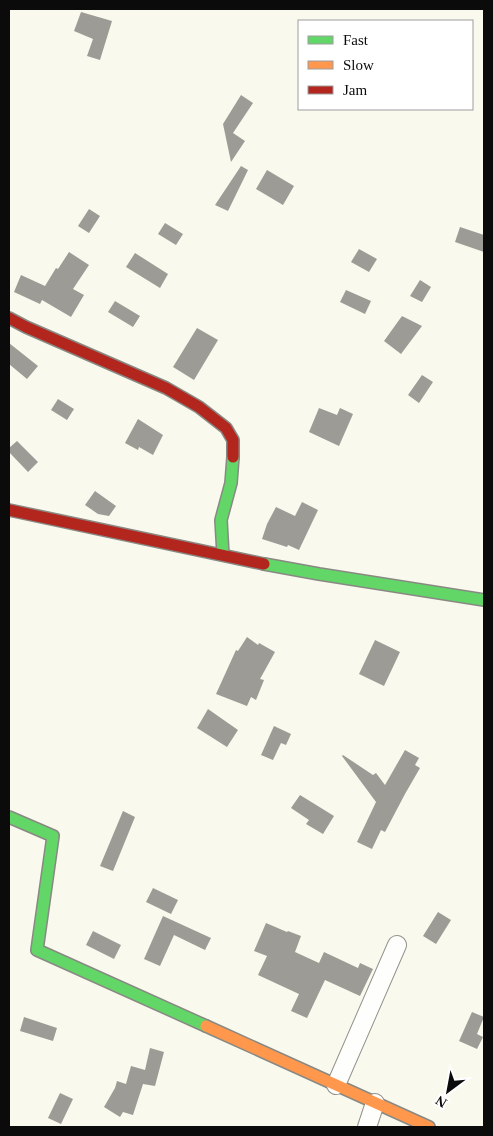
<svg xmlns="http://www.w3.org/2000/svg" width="493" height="1136" font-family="Georgia,serif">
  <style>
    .building { fill: #9c9b95 }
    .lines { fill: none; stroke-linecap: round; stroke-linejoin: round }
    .street-casing { stroke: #93928d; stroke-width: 20 }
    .fast-casing { stroke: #898984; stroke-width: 14 }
    .slow-casing { stroke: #898984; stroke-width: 14 }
    .jam-casing { stroke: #898984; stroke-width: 14 }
    .street { stroke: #fefefc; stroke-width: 18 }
    .fast { stroke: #63d668; stroke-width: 11 }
    .slow { stroke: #ff974d; stroke-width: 11 }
    .jam { stroke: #b3261e; stroke-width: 11 }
  </style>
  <rect width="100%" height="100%" fill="#faf9ee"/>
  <!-- building -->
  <path class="building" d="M81,12L112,21L100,60L87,56L93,39L74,31Z
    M241,95L253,103L233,133L245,141L231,162L223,124Z
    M241,166L248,170L228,211L215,205Z
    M267,170L294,186L283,205L256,189Z
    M89,209L100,216L89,233L78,226Z
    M165,223L183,234L176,245L158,234Z
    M460,227L484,235V252L455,242Z
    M359,249L377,259L369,272L351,262Z
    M69,252L89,265L73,289L84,295L71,317L42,300L40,304L14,292L21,275L45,286L56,268L58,269Z
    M135,253L168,274L160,288L126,267Z
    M420,280L431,287L422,302L410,296Z
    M346,290L371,301L365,314L340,302Z
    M115,301L140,316L133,327L108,312Z
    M402,316L422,326L401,354L384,341Z
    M197,328L218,340L194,380L173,367Z
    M9,343L38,366L27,379L9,364Z
    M422,375L433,382L419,403L408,395Z
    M58,399L74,409L67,420L51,410Z
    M319,408L337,415L340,408L353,414L339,446L309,432Z
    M138,419L163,435L153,455L139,447L138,450L125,443Z
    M17,441L38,462L28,472L9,452V448Z
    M95,491L116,506L109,516L98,514L85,505Z
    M302,502L318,510L299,550L288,545L287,547L262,539L267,524L276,507L295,516Z
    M247,637L258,645L259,643L275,652L260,679L264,680L256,700L251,697L247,706L216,694L236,650L238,651Z
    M375,640L400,652L384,686L359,674Z
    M208,709L238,730L227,747L197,728Z
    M274,726L291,734L286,745L281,743L273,760L261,755Z
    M405,750L419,758L415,765L420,768L405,794L385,832L381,830L372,849L357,842L376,802L342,756L343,755L373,775L376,773L385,785Z
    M300,795L334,816L323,834L306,824L309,820L291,808Z
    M123,811L135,817L113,871L100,866Z
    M153,888L178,900L171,914L146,902Z
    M438,912L451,920L436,944L423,936Z
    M163,916L211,938L205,950L174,935L160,966L144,959Z
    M266,923L287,932L288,931L301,936L295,952L319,963L324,952L358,968L360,963L373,969L360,996L325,980L307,1018L291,1011L299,994L258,975L267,956L254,951Z
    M93,931L121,945L114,959L86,945Z
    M472,1012L484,1017L477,1034L483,1037L477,1049L459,1041Z
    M24,1017L57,1028L53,1041L20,1031Z
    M150,1048L164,1052L155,1086L143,1084L133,1115L123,1112L120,1117L104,1107L115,1088L117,1081L126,1084L131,1066L145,1070Z
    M60,1093L73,1099L61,1124L48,1118Z"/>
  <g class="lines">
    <!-- street casing -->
    <g class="street-casing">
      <path id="street" d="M336,1085L397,945
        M367,1127L375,1103"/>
    </g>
    <!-- fast casing -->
    <g class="fast-casing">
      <path id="fast" d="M223,555L221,520L231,483L233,457
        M264,564L319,574L484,600
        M9,817L53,836L37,950L206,1026"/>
    </g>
    <!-- slow casing -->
    <g class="slow-casing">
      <path id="slow" d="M206,1026L429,1127"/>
    </g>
    <!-- jam casing -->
    <g class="jam-casing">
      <path id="jam" d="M9,318L26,327L166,388L199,407L226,428L233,440V457
        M9,510L264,564"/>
    </g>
    <!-- street -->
    <use href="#street" class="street"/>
    <!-- fast -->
    <use href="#fast" class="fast"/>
    <!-- slow -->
    <use href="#slow" class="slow"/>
    <!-- jam -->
    <use href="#jam" class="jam"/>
  </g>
  <!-- border -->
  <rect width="493" height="1136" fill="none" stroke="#0b0b0b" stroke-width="20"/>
  <!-- legend -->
  <rect x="298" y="20" width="175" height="90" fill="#ffffff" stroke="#9d9d9d"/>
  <rect x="308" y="36" width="25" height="8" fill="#63d668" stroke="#9d9d9d"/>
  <text x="343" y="45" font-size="15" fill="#0b0b0b">Fast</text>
  <rect x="308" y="61" width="25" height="8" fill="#ff974d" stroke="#9d9d9d"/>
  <text x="343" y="70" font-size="15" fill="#0b0b0b">Slow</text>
  <rect x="308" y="86" width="25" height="8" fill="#b3261e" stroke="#9d9d9d"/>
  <text x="343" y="95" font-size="15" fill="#0b0b0b">Jam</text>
  <!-- north arrow -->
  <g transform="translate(448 1091) rotate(212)" stroke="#ffffff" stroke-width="4" paint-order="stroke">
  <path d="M0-4L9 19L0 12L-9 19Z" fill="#0b0b0b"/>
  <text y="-8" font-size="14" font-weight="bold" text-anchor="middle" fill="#0b0b0b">N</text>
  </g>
</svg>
